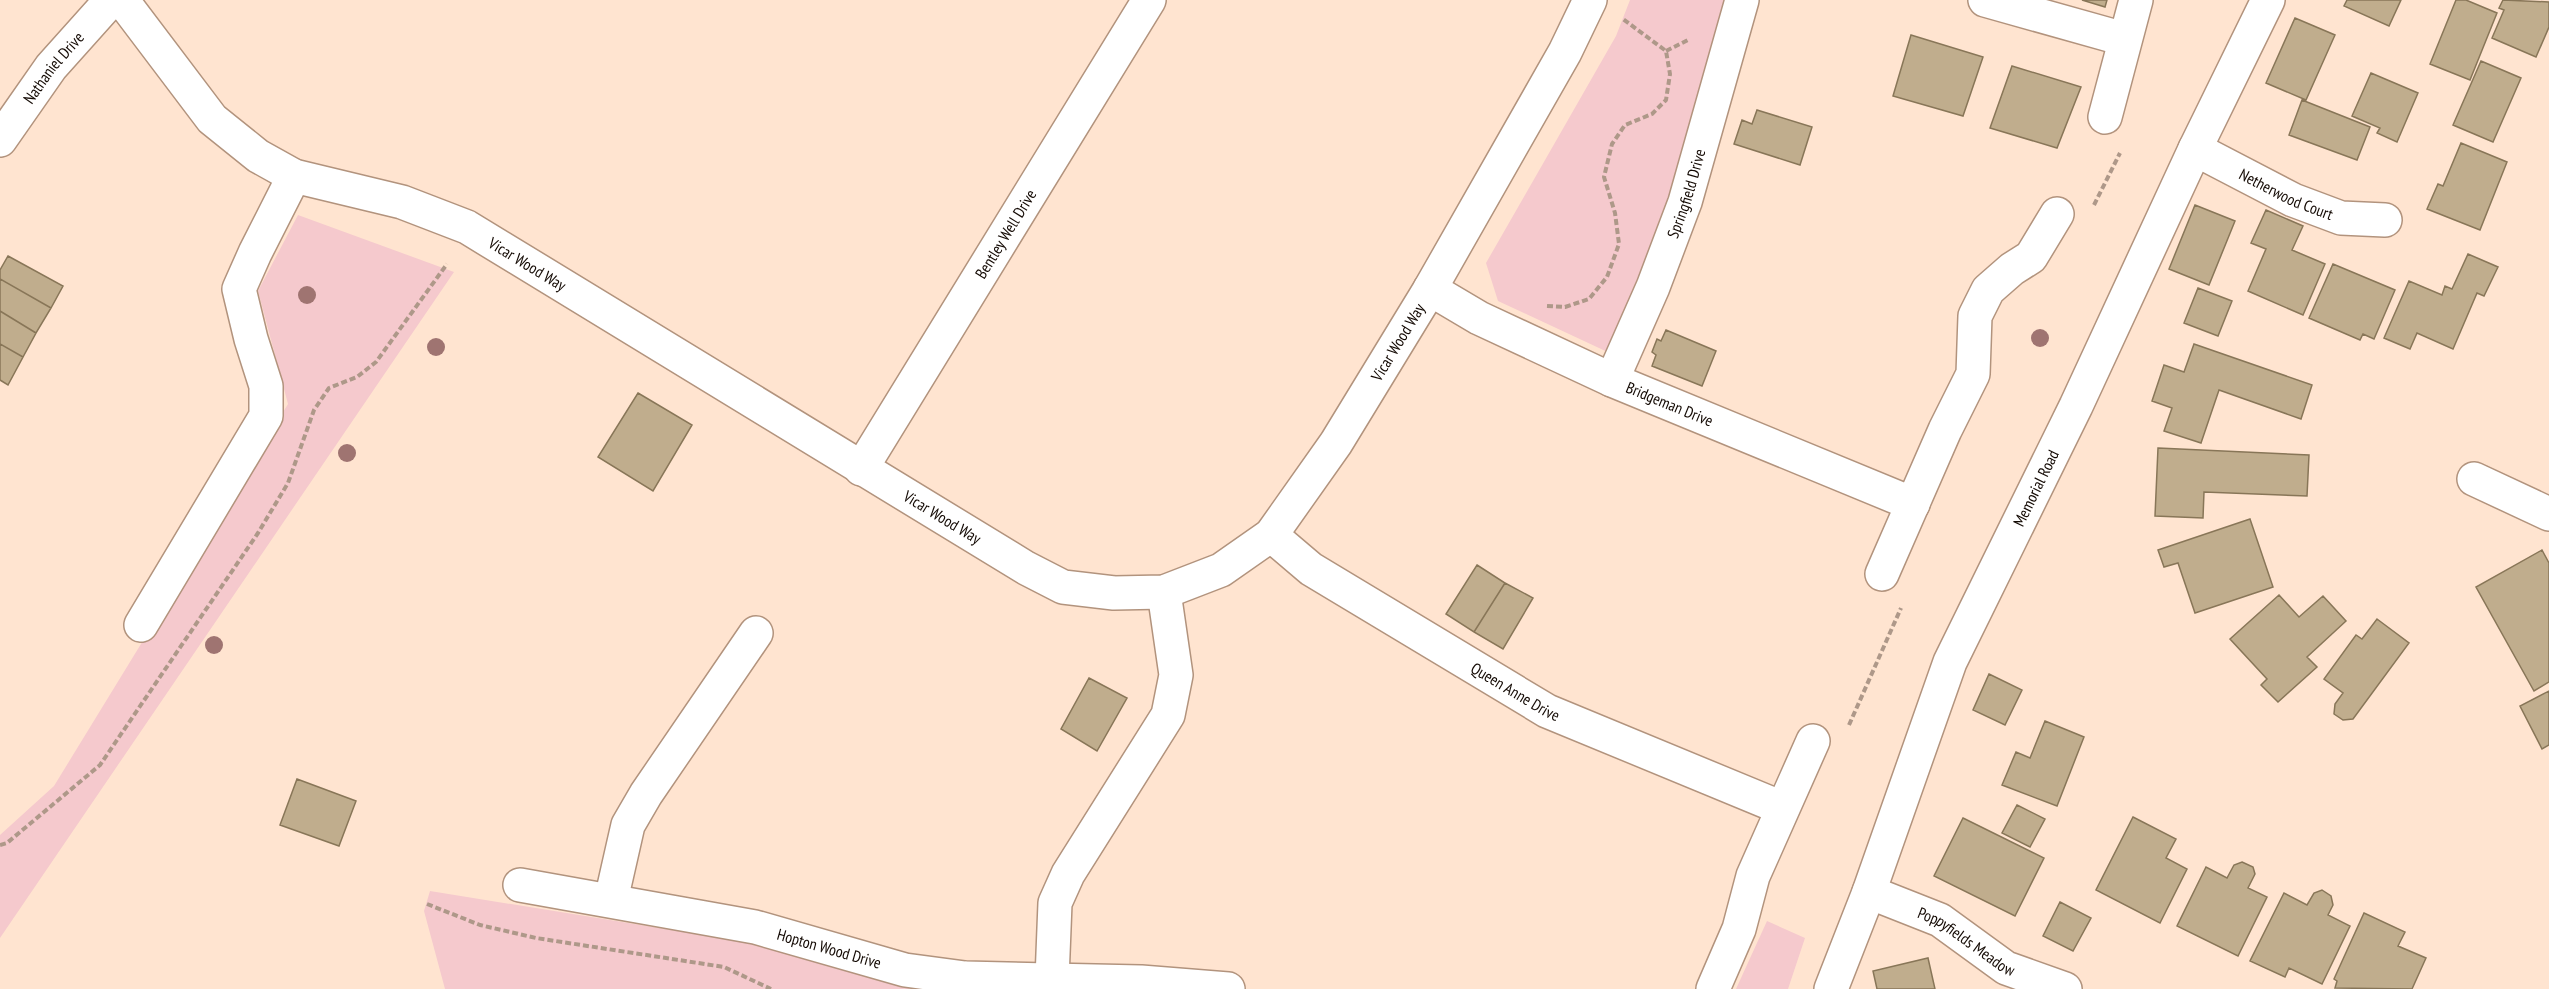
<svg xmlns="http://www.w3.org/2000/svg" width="2549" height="989" font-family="'PT Sans Narrow',sans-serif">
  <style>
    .green { fill: #f5c9cd }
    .building { fill: #c0ad8d; stroke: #887658; stroke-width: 1.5 }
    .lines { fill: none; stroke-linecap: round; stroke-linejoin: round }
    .minor-casing { stroke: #b2937d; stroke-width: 36 }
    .path { stroke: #ae9889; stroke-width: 4; stroke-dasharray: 6 3; stroke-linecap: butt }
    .minor { stroke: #fff; stroke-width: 33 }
    .tree { fill: #9f7471 }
    .labels { text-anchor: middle; stroke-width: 5; stroke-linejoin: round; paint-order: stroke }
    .street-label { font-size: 16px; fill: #130903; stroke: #fff }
  </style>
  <rect width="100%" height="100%" fill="#ffe4d0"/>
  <!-- green -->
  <path class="green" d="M1630,0H1730L1665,230L1614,355L1498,301L1486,263L1616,36Z
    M298,215L454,272L0,938V835L54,786L288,404L258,291Z
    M430,891L746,942L917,989H445L424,911Z
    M1767,921L1805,938L1788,989H1736Z"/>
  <!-- building -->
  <path class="building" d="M2082,0H2107L2105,7Z
    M2347,0H2401L2389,26L2344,6Z
    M2456,0H2466L2497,13L2470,80L2430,64Z
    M2503,0L2549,2V27L2536,57L2492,38L2504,10L2499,8Z
    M2295,18L2335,35L2306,100L2266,83Z
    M1911,35L1983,57L1963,116L1893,96Z
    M2481,61L2521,78L2493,142L2453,125Z
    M2012,66L2081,87L2057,148L1990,128Z
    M2371,73L2418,93L2397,142L2377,133L2380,128L2352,116Z
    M2302,100L2370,127L2357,160L2289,135Z
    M1757,110L1812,127L1800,165L1734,144L1742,120L1752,124Z
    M2461,143L2507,162L2480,230L2427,209L2438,184L2443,186Z
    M2195,205L2235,221L2209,285L2169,269Z
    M2266,210L2303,226L2292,250L2325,264L2303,315L2248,291L2266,249L2251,243Z
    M2468,254L2498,267L2484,296L2477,293L2453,349L2417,333L2410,349L2384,338L2409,281L2442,295L2445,286L2452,289Z
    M8,256L63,286L51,308L0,279V270Z
    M2333,264L2395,290L2374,339L2363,334L2360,340L2309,318Z
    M0,279L51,308L36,333L0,311Z
    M2198,288L2232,301L2218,336L2184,323Z
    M0,311L36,333L23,357L0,344Z
    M1666,330L1716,351L1702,386L1652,366L1656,355L1652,352L1657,339L1661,341Z
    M0,344L23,357L8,385L0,380Z
    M2194,344L2312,385L2301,419L2219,390L2201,443L2164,431L2172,408L2152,401L2164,365L2184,372Z
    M638,393L692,425L653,491L598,457Z
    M2158,448L2309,455L2307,496L2204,492L2203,518L2155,516Z
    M2250,519L2273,587L2195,613L2178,563L2164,567L2158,550Z
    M2542,550L2549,563V682L2534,691L2476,587Z
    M1477,565L1505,583L1474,632L1446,614Z
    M1505,583L1533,598L1503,649L1474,632Z
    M2279,595L2299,617L2323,596L2346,621L2307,657L2317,667L2278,702L2261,685L2267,679L2230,639Z
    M2377,619L2409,643L2353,719L2343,720L2334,714L2335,704L2343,693L2324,679L2356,635L2362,639Z
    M1989,674L2022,690L2005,725L1973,710Z
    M1089,678L1127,698L1097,751L1061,729Z
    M2549,691V745L2542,749L2520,706Z
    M2045,721L2084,737L2057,806L2002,785L2016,752L2030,758Z
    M297,779L356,801L339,846L280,825Z
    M2017,805L2045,819L2030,847L2002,833Z
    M2133,817L2176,839L2166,858L2187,869L2160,923L2096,890Z
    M1963,818L2044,858L2015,916L1934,876Z
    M2242,862L2253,867L2255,874L2248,888L2267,897L2238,956L2177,926L2206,867L2227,878L2234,865Z
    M2322,890L2331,896L2333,905L2328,915L2350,926L2322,984L2289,968L2285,977L2250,961L2284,893L2307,905L2314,893Z
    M2060,902L2091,918L2073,951L2043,936Z
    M2364,913L2405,932L2398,946L2426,958L2412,989L2335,988L2337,981L2334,979Z
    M1928,958L1935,989H1877L1873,971Z"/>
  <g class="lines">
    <!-- minor casing -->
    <g class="minor-casing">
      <g id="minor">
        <path id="s1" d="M122,0L212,119L258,156L294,176L402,202L467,227L1026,568L1063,587L1114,593L1164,592L1221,570L1271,535L1336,443L1430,289L1565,52L1590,0"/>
        <path d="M1985,0L2124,39"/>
        <path d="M2105,117L2136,0"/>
        <path id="s2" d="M0,140L51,67L111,0"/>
        <path id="s3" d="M2195,149L2293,200L2341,218L2385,220"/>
        <path id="s4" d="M1430,289L1479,318L1612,380L1913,504"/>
        <path id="s5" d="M1612,380L1653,287L1685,202L1742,0"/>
        <path id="s6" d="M861,469L1149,0"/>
        <path d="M2474,479L2549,514"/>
        <path id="s7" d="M1271,535L1311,569L1547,711L1782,808"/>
        <path d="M1882,574L1945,430L1973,374L1975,316L1988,290L2012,269L2031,257L2057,214"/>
        <path d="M141,625L266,416V386L251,339L239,289L255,253L294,176"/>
        <path id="s8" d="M520,885L755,927L905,970L965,978L1141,982L1228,989"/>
        <path id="s9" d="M1869,892L1940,920L2006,968L2065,989"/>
        <path d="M611,900L628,825L646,794L756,633"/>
        <path d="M1052,979L1055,903L1068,874L1168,715L1176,675L1164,592"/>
        <path d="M1713,989L1739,929L1753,876L1813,741"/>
        <path id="s10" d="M1831,989L1869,892L1950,662L2076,406L2195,149L2268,0"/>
      </g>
    </g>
    <!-- path -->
    <path class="path" d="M1666,51L1690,39
      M2094,205L2120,153
      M1547,306L1565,307L1589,299L1607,277L1619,244L1615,213L1604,177L1612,144L1625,125L1652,114L1666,100L1670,74L1666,51L1623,19
      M1849,725L1901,608
      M0,845L7,843L100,765L258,533L288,483L314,410L329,388L357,377L376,362L447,264
      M427,904L480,925L536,938L724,967L771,989"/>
    <!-- minor -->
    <use href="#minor" class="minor"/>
  </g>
  <!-- trees -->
  <g class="tree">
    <circle cx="307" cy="295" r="9"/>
    <circle cx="2040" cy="338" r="9"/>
    <circle cx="436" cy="347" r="9"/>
    <circle cx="347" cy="453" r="9"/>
    <circle cx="214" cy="645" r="9"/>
  </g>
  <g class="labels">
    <!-- street labels -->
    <g class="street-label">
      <text dy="6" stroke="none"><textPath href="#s2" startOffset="90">Nathaniel Drive</textPath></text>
      <text dy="6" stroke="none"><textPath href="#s5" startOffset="201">Springfield Drive</textPath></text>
      <text dy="6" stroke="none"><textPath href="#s3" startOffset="102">Netherwood Court</textPath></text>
      <text dy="6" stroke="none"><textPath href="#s6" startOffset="276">Bentley Well Drive</textPath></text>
      <text dy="6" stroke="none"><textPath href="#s1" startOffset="501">Vicar Wood Way</textPath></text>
      <text dy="6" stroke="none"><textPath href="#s1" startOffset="1581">Vicar Wood Way</textPath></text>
      <text dy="6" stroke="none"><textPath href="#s4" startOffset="266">Bridgeman Drive</textPath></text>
      <text dy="6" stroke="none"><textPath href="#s10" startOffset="542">Memorial Road</textPath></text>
      <text dy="6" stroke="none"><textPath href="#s1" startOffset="987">Vicar Wood Way</textPath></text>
      <text dy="6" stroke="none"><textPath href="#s7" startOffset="291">Queen Anne Drive</textPath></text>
      <text dy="6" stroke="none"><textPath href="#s9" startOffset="110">Poppyfields Meadow</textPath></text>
      <text dy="6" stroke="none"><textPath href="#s8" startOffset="316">Hopton Wood Drive</textPath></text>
    </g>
  </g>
</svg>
